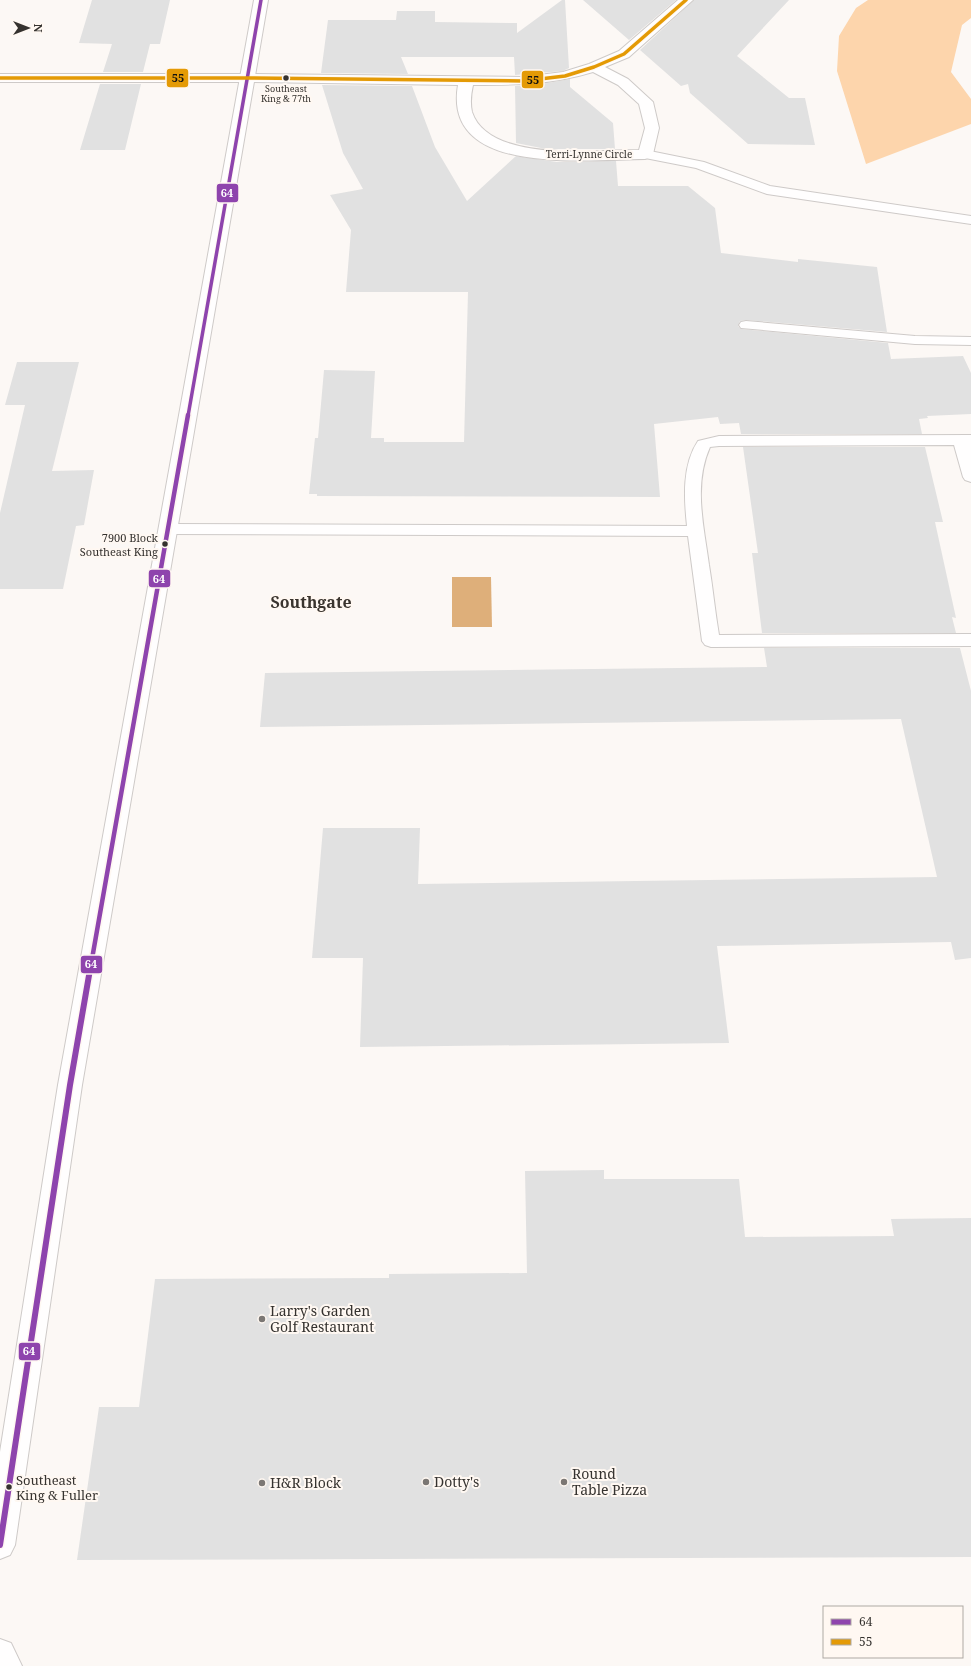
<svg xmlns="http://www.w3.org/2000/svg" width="971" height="1666" font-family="'Noto Serif',serif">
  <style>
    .forest { fill: #fdd5ac }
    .water { fill: #deaf7a }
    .building { fill: #e1e1e1 }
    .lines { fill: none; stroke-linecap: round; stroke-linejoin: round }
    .service-casing { stroke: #cecac8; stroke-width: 2 }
    .minor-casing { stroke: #cecac8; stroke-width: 2 }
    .secondary-casing { stroke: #cecac8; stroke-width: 2 }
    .service { fill: #fffefe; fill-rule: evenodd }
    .minor { fill: #fffefe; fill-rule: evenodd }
    .secondary { fill: #fffefe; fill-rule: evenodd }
    .bus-1-far2-casing { stroke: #fff8f2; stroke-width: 5.5 }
    .bus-1-far1-casing { stroke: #fff8f2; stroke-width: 8 }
    .bus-1-casing { stroke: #fff8f2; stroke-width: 9 }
    .bus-2-casing { stroke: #fff8f2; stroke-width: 5.5 }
    .bus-1-far2 { stroke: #8e44ad; stroke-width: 3.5 }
    .bus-1-far1 { stroke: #8e44ad; stroke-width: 4.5 }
    .bus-1 { stroke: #8e44ad; stroke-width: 6 }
    .bus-2 { stroke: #e49a05; stroke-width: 3.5 }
    .bus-dot { fill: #35322f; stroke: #fff8f2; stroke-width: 1.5 }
    .poi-dot { fill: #7b7774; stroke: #fff8f2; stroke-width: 1.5 }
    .labels { text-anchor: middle; stroke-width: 4; stroke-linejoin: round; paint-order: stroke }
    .far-bus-label { font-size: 9px; fill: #35322f; stroke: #fff8f2 }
    .far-street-label { font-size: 10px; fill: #35322f; stroke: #fff8f2 }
    .bus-label { font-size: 11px; fill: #35322f; stroke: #fff8f2; text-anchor: end }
    .near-bus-label { font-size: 13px; fill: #35322f; stroke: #fff8f2; text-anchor: start }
    .near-poi-label { font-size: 14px; fill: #35322f; stroke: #fff8f2; text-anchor: start }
    .district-label { font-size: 16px; font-weight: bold; fill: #3a342e; stroke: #fff8f2 }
    .line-badge { stroke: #fff8f2; stroke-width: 1.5 }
    .badge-label { font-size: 11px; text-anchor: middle; font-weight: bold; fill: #fff }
    .pale-badge-label { font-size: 11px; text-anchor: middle; font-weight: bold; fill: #111 }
  </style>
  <rect width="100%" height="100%" fill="#fcf8f5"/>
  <!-- forest -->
  <path class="forest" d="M868,0H971V18L962,25L951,72L971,99V124L866,164L837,71L839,36L856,8Z"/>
  <!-- water -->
  <path class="water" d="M452,577H491L492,627H452Z"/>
  <!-- building -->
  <path class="building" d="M92,0H170L160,44H150L143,72H103L112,44L79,43Z
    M562,0H565L569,68L563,71L515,75L514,57H401L408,74L321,73L328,20H396L397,11H435V22L517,23V33Z
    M583,0H676L629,40Z
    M694,0H789L737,56L789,98H805L815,145L748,144L690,93L688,84L681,86L640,50Z
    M570,79V87L613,123L615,149H546L516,143L515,86L548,83Z
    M100,84H141L125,150H80Z
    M322,85L412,86L435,147L467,201L516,156L557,162L616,161L618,186H688L715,208L721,253L798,262V259L877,267L887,332L746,320L740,321L738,326L741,329L888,343L891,359L963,356L971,373V414L927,416L928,418L919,419L922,434H741L739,423L720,424L718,417L654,424L660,497L317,496V494H309L315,438H318L324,370L375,371L371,438H384V442H464L468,292H346L351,230L330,195L363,189L343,153Z
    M17,362H79L52,471L94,470L84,525L76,526L63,589H0V513L25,405H5Z
    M743,447H925L943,522H935L956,618L952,617L956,633H762L752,553H758Z
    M764,648H960L971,691V958L955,960L951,942L717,946L729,1043L360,1047L363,958H312L323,828H420L418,884L937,877L901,719L260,727L265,673L767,667Z
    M604,1170V1179H739L745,1237L894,1236L891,1219L971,1218V1557L77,1560L99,1407H139L155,1279L389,1278V1274L527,1273L525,1171Z"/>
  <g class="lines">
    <!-- service casing -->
    <g class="service-casing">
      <path id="service" d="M645,150L704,162L770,186L971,216V224L767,194L696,168L640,157L638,154L640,151Z
        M746,321L915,336L971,337V345L915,344L741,328L739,325L741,322Z
        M971,435V482L965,480L963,477L954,445L719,446L710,447C693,485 704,527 709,565C713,589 715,612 719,635L971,634V646L711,647L705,645L702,641L688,536L169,534L163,533L161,529L163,525L169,524L687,526C684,498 682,465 698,441L719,436Z"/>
    </g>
    <!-- minor casing -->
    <g class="minor-casing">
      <path id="minor" d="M678,0H693L629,57L605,67L628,79L653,102L659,128L653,154L650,157L645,159C589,159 442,178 458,85L248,82H0V74H248L523,77L563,72L589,64L619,51ZM593,72L618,85L639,104L645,128L639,150C596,150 489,163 472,112C470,103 471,94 473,85C517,85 550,85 593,72Z"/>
    </g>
    <!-- secondary casing -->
    <g class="secondary-casing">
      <path id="secondary" d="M254,0H268L82,1085L15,1545L10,1555L0,1559V1452L58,1085Z
        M0,1639L11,1643L22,1666H0Z"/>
    </g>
    <!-- service -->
    <use href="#service" class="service"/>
    <!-- minor -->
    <use href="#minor" class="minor"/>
    <!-- secondary -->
    <use href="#secondary" class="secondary"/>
    <!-- bus-1-far2 casing -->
    <g class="bus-1-far2-casing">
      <path id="bus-1-far2" d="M188,416L261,0"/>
    </g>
    <!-- bus-1-far1 casing -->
    <g class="bus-1-far1-casing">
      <path id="bus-1-far1" d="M92,959L188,415"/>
    </g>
    <!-- bus-1 casing -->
    <g class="bus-1-casing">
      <path id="bus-1" d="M0,1545L70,1085L92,958"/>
    </g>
    <!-- bus-2 casing -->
    <g class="bus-2-casing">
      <path id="bus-2" d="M0,78H248L523,81L565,76L594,67L624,54L686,0"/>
    </g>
    <!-- bus-1-far2 -->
    <use href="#bus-1-far2" class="bus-1-far2"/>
    <!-- bus-1-far1 -->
    <use href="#bus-1-far1" class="bus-1-far1"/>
    <!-- bus-1 -->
    <use href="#bus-1" class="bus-1"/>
    <!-- bus-2 -->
    <use href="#bus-2" class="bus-2"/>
  </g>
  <!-- markers -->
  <g class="bus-dot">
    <circle cx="286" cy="78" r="3.5"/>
    <circle cx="165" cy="544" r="3.5"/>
    <circle cx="9" cy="1487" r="3.5"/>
  </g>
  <g class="poi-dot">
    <circle cx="262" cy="1319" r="4"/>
    <circle cx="426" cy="1482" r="4"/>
    <circle cx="564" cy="1482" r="4"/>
    <circle cx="262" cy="1483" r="4"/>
  </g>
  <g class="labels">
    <!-- far-bus labels -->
    <g class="far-bus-label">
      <text x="286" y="92">Southeast<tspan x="286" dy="10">King &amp; 77th</tspan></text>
    </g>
    <!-- far-street labels -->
    <g class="far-street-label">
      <text x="589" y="158">Terri-Lynne Circle</text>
    </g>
    <!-- bus labels -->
    <g class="bus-label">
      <text x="158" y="542">7900 Block<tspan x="158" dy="14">Southeast King</tspan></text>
    </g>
    <!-- near-bus labels -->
    <g class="near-bus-label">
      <text x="16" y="1485">Southeast<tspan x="16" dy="15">King &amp; Fuller</tspan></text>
    </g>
    <!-- near-poi labels -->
    <g class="near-poi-label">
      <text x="270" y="1316">Larry's Garden<tspan x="270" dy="16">Golf Restaurant</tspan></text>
      <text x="572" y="1479">Round<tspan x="572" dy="16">Table Pizza</tspan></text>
      <text x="434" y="1487">Dotty's</text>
      <text x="270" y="1488">H&amp;R Block</text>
    </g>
    <!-- district labels -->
    <g class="district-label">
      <text x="311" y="608">Southgate</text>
    </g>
  </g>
  <g class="line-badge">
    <rect x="166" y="68" width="23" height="20" rx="4" fill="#e49a05"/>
    <rect x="521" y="70" width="23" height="19" rx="4" fill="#e49a05"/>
    <rect x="216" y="183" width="23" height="20" rx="4" fill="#8e44ad"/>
    <rect x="148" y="569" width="23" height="19" rx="4" fill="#8e44ad"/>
    <rect x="80" y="955" width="23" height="19" rx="4" fill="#8e44ad"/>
    <rect x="18" y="1342" width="23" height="19" rx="4" fill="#8e44ad"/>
  </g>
  <g class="badge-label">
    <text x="227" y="197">64</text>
    <text x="159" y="583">64</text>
    <text x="91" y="968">64</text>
    <text x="29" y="1355">64</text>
  </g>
  <g class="pale-badge-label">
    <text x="178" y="82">55</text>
    <text x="533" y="84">55</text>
  </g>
  <!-- legend -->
  <rect x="823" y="1606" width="140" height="52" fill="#fff8f2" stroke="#aea9a4"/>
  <rect x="831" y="1619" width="20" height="6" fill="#8e44ad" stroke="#aea9a4"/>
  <text x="859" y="1626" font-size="12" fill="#35322f">64</text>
  <rect x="831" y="1639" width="20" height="6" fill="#e49a05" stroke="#aea9a4"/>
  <text x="859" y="1646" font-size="12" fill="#35322f">55</text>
  <!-- north arrow -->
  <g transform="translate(28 28) rotate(90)" stroke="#fff8f2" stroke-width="3" paint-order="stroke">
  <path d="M0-3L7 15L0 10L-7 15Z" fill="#35322f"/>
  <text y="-6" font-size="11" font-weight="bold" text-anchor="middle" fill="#35322f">N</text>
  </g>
</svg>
